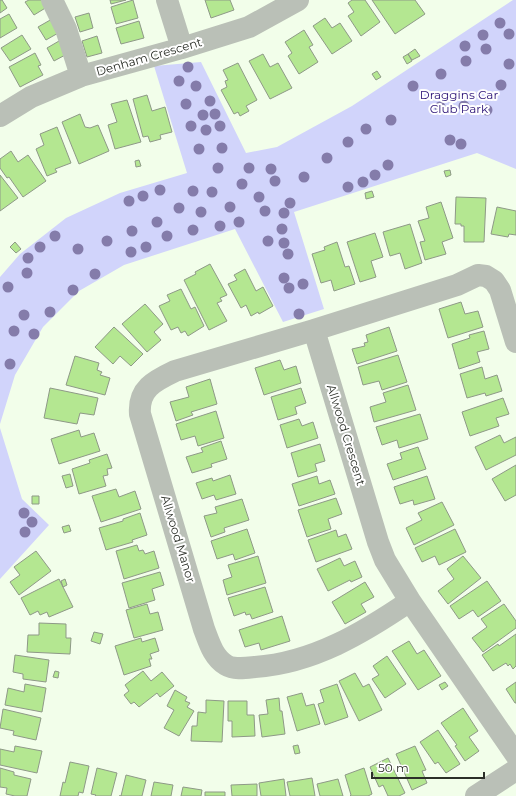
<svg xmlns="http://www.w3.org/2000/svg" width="516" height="796" font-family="Montserrat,sans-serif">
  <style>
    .green { fill: #d1d4fb }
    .building { fill: #b4e791; stroke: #8e9987 }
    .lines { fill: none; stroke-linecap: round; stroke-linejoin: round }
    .minor { stroke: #bac0b7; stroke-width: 22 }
    .tree { fill: #847caa }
    .labels { text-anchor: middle; stroke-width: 4; stroke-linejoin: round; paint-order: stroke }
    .street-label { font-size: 12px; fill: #2b2f28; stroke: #fff }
    .park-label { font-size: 12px; fill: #2a1176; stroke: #fff }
  </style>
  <rect width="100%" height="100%" fill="#f2feea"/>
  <!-- green -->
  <path class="green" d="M513,0H516V169L477,153L294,212L324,309L283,322L235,229L124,265L79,291L43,327L15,375L0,424V277L20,254L66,218L120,193L187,173L154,66L201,62L246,153L277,147L352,106Z
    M0,428L22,499L49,525L0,579Z"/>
  <!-- building -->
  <path class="building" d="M0,0H2L7,8L0,13Z
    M29,0H43L47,7L34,15L25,2Z
    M110,0H126L111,4Z
    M133,0L138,18L116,24L111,7Z
    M205,0H230L234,10L211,18Z
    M352,0H365L380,22L361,36L348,16L354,12L348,3Z
    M372,0H415L425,14L395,34Z
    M89,13L93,28L80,32L75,17Z
    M9,14L17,28L0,38V19Z
    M325,18L332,28L340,23L352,41L332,54L313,26Z
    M52,19L60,32L46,40L38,27Z
    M139,21L144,38L121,44L116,28Z
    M304,30L313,45L309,47L318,62L299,74L288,56L292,53L285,42Z
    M22,35L31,49L10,61L1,48Z
    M97,36L102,53L87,57L82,41Z
    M59,41L67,54L54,61L47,48Z
    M415,49L420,56L412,60L408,54Z
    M35,53L41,65L38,66L43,75L20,87L9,67Z
    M263,54L270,67L278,63L292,88L270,99L249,61Z
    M408,54L412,61L407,64L403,57Z
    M238,63L257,100L246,106L249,111L240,116L238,112L234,114L221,90L227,87L225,81L228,80L223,70Z
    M377,71L381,77L376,80L372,74Z
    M147,95L152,111L165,107L172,132L160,135L161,139L150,142L148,136L143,137L133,99Z
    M127,100L141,142L115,149L108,125L117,122L111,104Z
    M80,114L85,127L90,128L98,125L109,151L79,164L62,122Z
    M57,127L71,163L55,169L57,172L47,176L36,149L44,145L40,134Z
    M11,151L18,162L28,155L46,181L23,197L9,177L7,178L0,168V159Z
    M139,160L141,166L136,167L135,161Z
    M450,170L451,175L446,177L444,171Z
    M0,175L18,198L0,211Z
    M372,191L374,197L366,199L365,193Z
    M456,197L486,198L484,242H464V226H461V224H455Z
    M441,202L453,238L442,242L446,254L425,260L420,242L425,241L418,221L429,218L426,207Z
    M497,207L516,211V235L509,234L508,237L491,234Z
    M410,224L422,263L405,269L400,253L390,256L383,232Z
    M375,233L383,257L371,261L376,277L360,282L347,242Z
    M15,242L21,249L16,253L10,247Z
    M337,242L345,267L349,266L355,284L334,291L331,280L321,283L312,254L325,250L324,247Z
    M210,264L227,295L220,298L222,301L217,303L227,321L209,330L184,280L196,274L195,272Z
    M245,269L256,291L263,287L273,306L259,314L258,312L251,316L246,305L241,308L228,284L237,280L234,275Z
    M181,289L191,309L195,307L204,326L188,336L185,331L181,333L178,327L171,330L159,306L170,301L167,295Z
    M461,302L465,314L478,311L483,327L448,338L439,309Z
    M145,304L163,324L154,332L161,340L147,352L122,324Z
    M114,327L143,354L131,366L120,356L113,364L95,347Z
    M389,327L397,351L357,364L352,349L365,346L364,343L368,342L366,335Z
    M484,331L489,349L477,352L480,362L459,369L452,344L470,338L469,335Z
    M398,355L407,382L382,390L379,381L363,385L358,367Z
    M75,356L99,363L97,370L102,372L100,375L110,378L105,395L66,385Z
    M280,360L284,370L296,366L301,383L264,395L255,368Z
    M482,367L485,379L497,375L502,391L486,396L485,393L467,398L460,374Z
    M210,379L217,404L191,412L193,415L176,421L170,402L189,397L186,387Z
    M408,385L416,410L374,422L370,407L386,402L383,393Z
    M50,388L98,398L94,415L80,413L77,424L44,418Z
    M301,388L306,403L295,407L297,414L278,420L271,397Z
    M503,398L509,414L496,418L499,426L470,436L462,412Z
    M216,411L224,438L198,446L195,436L181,440L176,424Z
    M420,414L428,439L399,448L397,440L382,445L376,427Z
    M299,419L302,426L313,422L318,438L287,448L280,425Z
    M79,430L81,437L94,433L100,451L59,464L51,439Z
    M500,435L504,443L516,437V455L486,470L475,447Z
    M221,441L227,459L211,464L212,467L192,473L186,457L203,452L201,448Z
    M320,444L325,461L315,464L317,471L298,477L291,453Z
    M418,447L426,469L393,480L387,464L402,459L400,453Z
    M107,454L112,468L107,469L108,475L103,476L106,486L79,494L72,469L90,463L89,460Z
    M516,465V495L505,501L492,479Z
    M70,474L73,486L66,488L62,476Z
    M230,475L236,494L216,500L214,495L202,499L196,483L212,478L213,481Z
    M317,476L319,484L330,480L335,494L299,506L292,484Z
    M427,476L435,499L414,505L413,500L400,504L394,487Z
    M116,489L119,497L135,491L141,509L101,522L92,496Z
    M32,496H39V504H32Z
    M336,498L342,514L328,519L331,529L307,537L298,510Z
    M242,499L249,520L224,528L225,532L211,537L204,516L217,513L215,507Z
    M442,502L454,525L414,545L406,528L422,520L418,513Z
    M140,513L147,535L132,540L133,542L106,550L99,528L123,521V519Z
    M69,525L71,531L64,533L62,527Z
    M247,529L255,553L235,560L233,554L217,559L211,541Z
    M455,529L466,552L439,565L435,556L422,562L415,548Z
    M336,530L338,537L346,534L352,549L316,562L308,540Z
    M137,545L139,551L143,550L145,554L154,551L159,568L124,579L116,551Z
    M36,551L51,571L19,595L10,582L20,575L14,567Z
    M258,556L266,583L227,595L223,580L232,577L228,565Z
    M463,556L481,578L448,604L438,591L454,579L447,569Z
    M340,558L344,566L355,561L362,577L351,582L350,580L328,591L317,569Z
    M160,572L164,585L152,589L155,600L129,608L122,583Z
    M59,579L73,607L49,617L47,612L40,615L38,611L30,615L21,598Z
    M65,579L67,585L63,587L61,581Z
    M487,581L501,601L478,617L473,610L459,619L450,606Z
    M365,582L374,597L361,604L366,612L345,624L332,602Z
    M265,587L273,612L252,619L250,614L246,615L245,612L234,616L228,598Z
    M147,604L150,614L158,612L163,630L134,638L126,610Z
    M504,604L516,621V628L483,652L472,638L487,627L481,619Z
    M282,616L290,641L261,650L259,643L245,647L239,630Z
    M39,623L66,624V638H71L70,654L27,652L28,635H39Z
    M94,632L103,634L100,644L91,641Z
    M516,634V666L513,669L510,664L508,666L506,663L493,671L482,655L498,644L499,646Z
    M141,638L142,642L155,638L159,651L150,654L152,659H149L151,666L124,675L115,646Z
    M409,641L417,654L424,650L441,676L418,690L392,651Z
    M15,655L49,660L46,682L23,679V674L13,672Z
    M387,656L406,684L385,698L372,679L379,675L373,666Z
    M55,671L59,672L58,678L53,677Z
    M143,671L151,681L162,672L174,686L160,697L157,693L139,707L134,702L131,704L124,695L129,691L125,685Z
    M355,673L363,687L369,684L382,710L359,721L339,681Z
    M445,682L448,686L442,690L439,685Z
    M516,682V703H515L506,689Z
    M25,684L46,688L42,712L5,705L8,688L24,692Z
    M337,684L348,717L325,725L318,704L324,702L320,690Z
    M175,690L187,697L185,701L190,703L187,707L194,711L179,736L164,728L174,710L167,706Z
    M302,693L306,706L314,704L320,724L297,731L287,697Z
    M279,698L280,711H282L285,734L262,737L259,715L268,714L266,700Z
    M206,700L224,701L222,742L191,741L192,726H197L198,712L206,713Z
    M228,701H247V715H254L255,736L232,737V721H228Z
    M463,708L478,731L469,737L479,751L465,761L455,746L457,745L441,723Z
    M3,709L41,718L36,740L13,735L14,731L0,728Z
    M438,730L460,764L446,773L438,762L435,764L420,742Z
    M298,745L300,753L295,754L293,746Z
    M15,746L42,751L37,773L0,765V749L14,752Z
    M415,746L426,770L422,771L427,783L412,790L396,754Z
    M388,758L405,793L399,796H388L383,785L379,787L370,767Z
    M70,762L89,766L83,793L79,792L78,796H60L63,782L65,783Z
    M0,768L14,772V775L31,779L27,796H15L6,794L7,788L0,787Z
    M97,768L117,773L111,796H95L96,795L91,794Z
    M364,768L372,794L368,796H350L351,795L345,775Z
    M126,775L146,780L142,796H119H121Z
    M312,778L315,796H290L287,782Z
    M284,779L286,796H261L259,783Z
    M338,779L343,796H320L317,784Z
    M154,782L173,785L171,796H151Z
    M257,784V796H232L231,785Z
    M183,787L202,790L201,796H181Z
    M205,792H225V796H205Z"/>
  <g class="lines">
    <!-- minor -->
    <path class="minor" d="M52,0L66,29L81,76
      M167,0L182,48
      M0,116L31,97L81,76L182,48L249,27L298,0
      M314,330L175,371C154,381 138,389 140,414L204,629C209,642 213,657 226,665C234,670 246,668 255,667C313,663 363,633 410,601
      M516,342L500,290L494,281L486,276L478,275L457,285L314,330L378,542L385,560L410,601L516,755
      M476,796L516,770"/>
  </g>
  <!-- trees -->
  <g class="tree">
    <circle cx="500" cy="23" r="5.5"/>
    <circle cx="509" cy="34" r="5.5"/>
    <circle cx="483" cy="35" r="5.5"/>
    <circle cx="465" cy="46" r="5.5"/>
    <circle cx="486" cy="49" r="5.5"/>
    <circle cx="466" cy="61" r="5.5"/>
    <circle cx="509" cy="64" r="5.5"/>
    <circle cx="188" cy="67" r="5.5"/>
    <circle cx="441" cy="74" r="5.5"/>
    <circle cx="179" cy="81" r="5.5"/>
    <circle cx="501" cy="85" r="5.5"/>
    <circle cx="196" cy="86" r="5.5"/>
    <circle cx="413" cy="86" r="5.5"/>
    <circle cx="210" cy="101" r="5.5"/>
    <circle cx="186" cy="104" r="5.5"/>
    <circle cx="464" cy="106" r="5.5"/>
    <circle cx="440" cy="107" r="5.5"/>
    <circle cx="487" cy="110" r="5.5"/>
    <circle cx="215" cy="114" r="5.5"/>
    <circle cx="203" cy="115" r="5.5"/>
    <circle cx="391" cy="120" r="5.5"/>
    <circle cx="191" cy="126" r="5.5"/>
    <circle cx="220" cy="126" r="5.5"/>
    <circle cx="366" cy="129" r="5.5"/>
    <circle cx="206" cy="130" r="5.5"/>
    <circle cx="450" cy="140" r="5.5"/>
    <circle cx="348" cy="142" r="5.5"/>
    <circle cx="461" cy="144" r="5.5"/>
    <circle cx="222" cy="148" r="5.5"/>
    <circle cx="199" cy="149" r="5.5"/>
    <circle cx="327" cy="158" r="5.5"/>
    <circle cx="388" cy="165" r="5.5"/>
    <circle cx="218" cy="168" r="5.5"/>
    <circle cx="249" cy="168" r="5.5"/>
    <circle cx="271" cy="169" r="5.5"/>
    <circle cx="375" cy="175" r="5.5"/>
    <circle cx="304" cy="177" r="5.5"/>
    <circle cx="275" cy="181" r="5.5"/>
    <circle cx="363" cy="182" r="5.5"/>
    <circle cx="242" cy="184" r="5.5"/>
    <circle cx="348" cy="187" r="5.5"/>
    <circle cx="160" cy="190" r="5.5"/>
    <circle cx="193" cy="191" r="5.5"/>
    <circle cx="212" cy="192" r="5.5"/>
    <circle cx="143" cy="196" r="5.5"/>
    <circle cx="259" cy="197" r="5.5"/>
    <circle cx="129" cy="201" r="5.5"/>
    <circle cx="290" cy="203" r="5.5"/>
    <circle cx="230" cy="207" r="5.5"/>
    <circle cx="179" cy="208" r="5.5"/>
    <circle cx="265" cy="211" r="5.5"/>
    <circle cx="201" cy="212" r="5.5"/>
    <circle cx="284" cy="213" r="5.5"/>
    <circle cx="157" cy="222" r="5.5"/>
    <circle cx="239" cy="222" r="5.5"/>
    <circle cx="220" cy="226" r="5.5"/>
    <circle cx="282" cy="229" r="5.5"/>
    <circle cx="193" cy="230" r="5.5"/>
    <circle cx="132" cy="231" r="5.5"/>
    <circle cx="55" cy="236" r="5.5"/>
    <circle cx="167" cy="236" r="5.5"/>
    <circle cx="107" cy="241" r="5.5"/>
    <circle cx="268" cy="241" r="5.5"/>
    <circle cx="284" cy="243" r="5.5"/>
    <circle cx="40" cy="247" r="5.5"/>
    <circle cx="146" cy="247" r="5.5"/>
    <circle cx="78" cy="249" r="5.5"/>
    <circle cx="131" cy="252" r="5.5"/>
    <circle cx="288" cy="254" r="5.5"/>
    <circle cx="28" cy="258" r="5.5"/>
    <circle cx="27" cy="273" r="5.5"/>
    <circle cx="95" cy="274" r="5.5"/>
    <circle cx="284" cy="278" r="5.5"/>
    <circle cx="303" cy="284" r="5.5"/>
    <circle cx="8" cy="287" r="5.5"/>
    <circle cx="289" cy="288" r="5.5"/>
    <circle cx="73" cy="290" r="5.5"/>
    <circle cx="50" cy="312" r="5.5"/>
    <circle cx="299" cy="314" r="5.5"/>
    <circle cx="24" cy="315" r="5.5"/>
    <circle cx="14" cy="331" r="5.5"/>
    <circle cx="34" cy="334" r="5.5"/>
    <circle cx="10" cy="364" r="5.5"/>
    <circle cx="24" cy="513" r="5.5"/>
    <circle cx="32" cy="522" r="5.5"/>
    <circle cx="25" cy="532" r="5.5"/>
  </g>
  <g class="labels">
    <!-- street labels -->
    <g class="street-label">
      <text transform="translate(149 57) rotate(-16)" y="4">Denham Crescent</text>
      <text transform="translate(346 435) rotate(73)" y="4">Allwood Crescent</text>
      <text transform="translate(178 539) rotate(73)" y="4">Allwood Manor</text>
    </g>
    <!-- park labels -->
    <g class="park-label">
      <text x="459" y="99">Draggins Car<tspan x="459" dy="14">Club Park</tspan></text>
    </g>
  </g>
  <!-- scale -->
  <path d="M372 772v6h112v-6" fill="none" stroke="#2b2f28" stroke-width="2"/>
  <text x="378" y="772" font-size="12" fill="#2b2f28" stroke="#ffffff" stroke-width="3" paint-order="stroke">50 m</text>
</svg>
